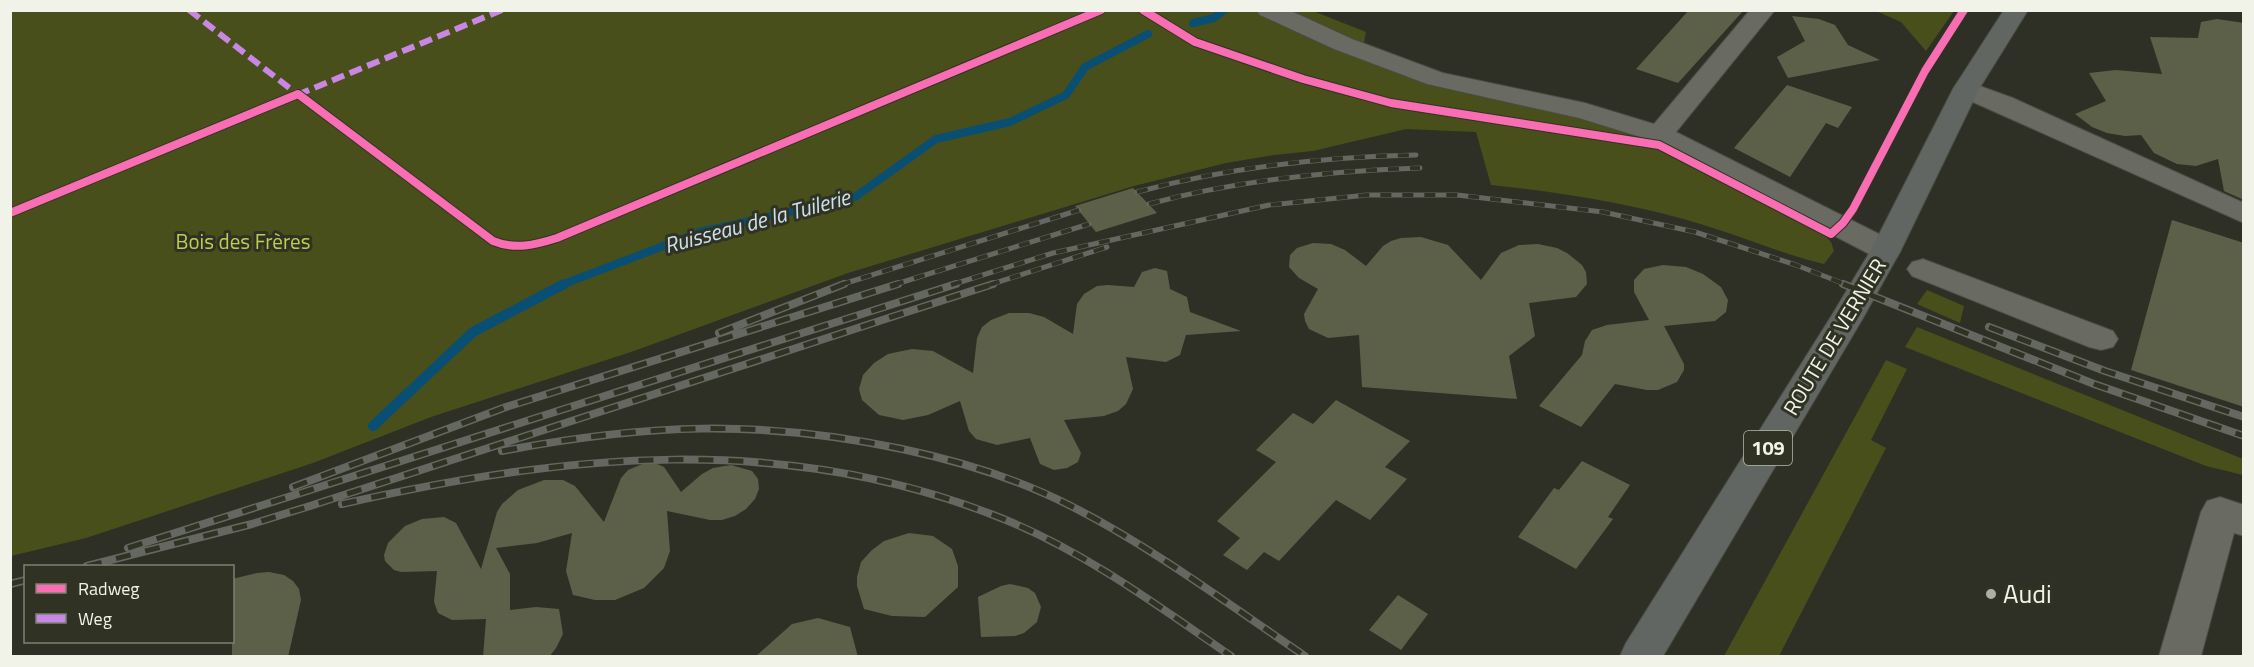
<svg xmlns="http://www.w3.org/2000/svg" width="2254" height="667" font-family="'Titillium Web',sans-serif">
  <style>
    .green { fill: #484f1a }
    .lines { fill: none; stroke-linecap: round; stroke-linejoin: round }
    .stream-far1 { stroke: #084f73; stroke-width: 8 }
    .stream { stroke: #084f73; stroke-width: 10 }
    .building { fill: #5c6049 }
    .minor-casing { stroke: #4a4c43; stroke-width: 2 }
    .major-casing { stroke: #4a4c43; stroke-width: 2 }
    .minor { fill: #696a62; fill-rule: evenodd }
    .major { fill: #616662; fill-rule: evenodd }
    .rail-far1-casing { stroke: #656761; stroke-width: 5 }
    .rail-casing { stroke: #656761; stroke-width: 8 }
    .rail-far1 { stroke: #303323; stroke-width: 4; stroke-dasharray: 11; stroke-linecap: butt }
    .rail { stroke: #303323; stroke-width: 5; stroke-dasharray: 15; stroke-linecap: butt }
    .quiet { stroke: #c787e3; stroke-width: 6; stroke-dasharray: 13 6; stroke-linecap: butt }
    .cycleway-casing { stroke: #303323; stroke-width: 10 }
    .cycleway { stroke: #f96db3; stroke-width: 8 }
    .poi-dot { fill: #adafa5; stroke: #303323; stroke-width: 2 }
    .labels { text-anchor: middle; stroke-width: 6; stroke-linejoin: round; paint-order: stroke }
    .shield { fill: #303323; stroke: #b7b9ae; stroke-width: 1.5 }
    .shield-label { font-size: 20px; font-weight: bold; fill: #f1f3e9 }
    .park-label { font-size: 21px; fill: #bdce53; stroke: #303323 }
    .street-label { font-size: 21px; fill: #f1f3e9; stroke: #303323 }
    .water-label { font-size: 22px; font-style: italic; fill: #cce0ef; stroke: #303323 }
    .near-poi-label { font-size: 26px; fill: #f1f3e9; stroke: #303323; text-anchor: start }
  </style>
  <rect width="100%" height="100%" fill="#2e3026"/>
  <!-- green -->
  <path class="green" d="M10,11H1313L1366,32L1361,57L1424,81L1470,94L1612,124L1654,140L1689,162L1823,234L1831,242L1834,251L1824,264C1785,255 1746,238 1707,226C1636,204 1565,193 1491,185L1476,132L1406,129L1313,151L1274,155L1226,163L1134,186L848,273L634,351L431,417L313,463L86,538L11,556Z
    M1876,11H1954L1926,51L1901,22Z
    M1927,290L1964,306L1960,323L1917,304Z
    M1917,327L2243,459V475L2206,466L1905,347Z
    M1886,360L1907,369L1871,440L1886,448L1779,656H1724Z"/>
  <g class="lines">
    <!-- stream-far1 -->
    <path class="stream-far1" d="M1193,23L1214,18L1224,10
      M561,285L700,232L855,197L936,139L1010,122L1066,95L1085,67L1148,34"/>
    <!-- stream -->
    <path class="stream" d="M373,426L473,332L564,284"/>
  </g>
  <!-- building -->
  <path class="building" d="M1689,10H1744L1678,83L1636,69Z
    M1792,16L1819,19L1835,25L1848,45L1880,60L1788,78L1777,57L1805,41Z
    M2217,19L2244,23V200L2224,191L2218,159L2196,166L2177,164L2154,153L2141,135L2125,136L2107,133L2092,127L2075,114L2106,101L2089,73L2116,70L2162,74L2150,37L2198,38L2201,22Z
    M1787,85L1852,107L1838,128L1826,123L1790,177L1734,148Z
    M1133,188L1157,213L1096,232L1075,206Z
    M2172,220L2244,243V407L2131,370Z
    M1421,237L1448,245L1481,280L1501,253L1519,245L1538,244L1557,248L1567,253L1582,265L1586,272L1587,284L1576,297L1529,303L1535,336L1509,356L1517,399L1362,387L1359,335L1328,338L1309,329L1305,321L1304,314L1318,289L1299,278L1289,267L1290,255L1297,248L1313,243L1331,244L1345,250L1366,266L1383,246L1391,241L1401,238Z
    M1663,265L1686,267L1703,274L1721,287L1728,300L1726,312L1715,321L1664,326L1684,364V370L1677,382L1658,390H1647L1615,384L1581,427L1539,406L1582,355L1585,341L1592,330L1607,325L1649,320L1634,292V280L1644,269Z
    M1155,268L1167,271L1170,289L1187,297L1190,312L1241,331L1186,335L1180,355L1166,362L1126,357L1133,389L1126,404L1118,411L1104,416L1064,420L1081,453L1078,462L1067,468L1054,470L1040,464L1030,438L997,445L976,439L969,431L960,401L928,415L903,420L879,415L862,400L859,389L863,375L874,363L888,354L912,349L933,351L973,373L977,338L982,327L991,320L1009,313H1029L1044,317L1073,334L1077,304L1084,294L1097,286L1108,285L1134,287L1142,272Z
    M1336,400L1410,441L1385,467L1407,479L1370,520L1336,500L1279,561L1264,552L1247,570L1223,555L1240,538L1217,521L1276,462L1256,450L1293,413L1313,424Z
    M1582,461L1630,485L1608,517L1613,519L1576,569L1518,537L1554,488L1559,490Z
    M645,463H655L664,467L681,492L702,474L713,468L731,465L752,471L758,479L759,489L755,499L746,509L735,516L722,520H710L667,511L670,551L664,568L644,588L615,600H595L573,595L566,571L572,533L537,543L496,548L510,574V610L536,607L559,609L563,634L556,648L549,657H483L486,619L452,620L438,613L434,602L437,571L401,572L394,570L385,561L384,555L388,543L405,526L422,519L444,517L456,523L481,569L497,512L502,504L518,490L544,480H563L575,486L604,522L621,478L628,470Z
    M909,533L933,536L952,549L958,566V587L925,617L892,616L864,609L857,586V577L861,562L872,550L884,541Z
    M269,572L284,575L293,581L299,589L301,600L288,657H232V579L257,573Z
    M1010,584L1028,588L1035,593L1041,607L1037,622L1024,633L1015,636L981,637L978,597L1001,586Z
    M1398,595L1428,614L1401,650L1369,630Z
    M818,618L850,627L858,657H755L792,624Z"/>
  <g class="lines">
    <!-- minor casing -->
    <g class="minor-casing">
      <path id="minor" d="M1256,10H1289L1352,39L1443,73L1585,103L1654,124L1750,10H1775L1676,132L1897,243L1901,250L1897,257L1886,260L1875,257L1650,140L1579,118L1427,84L1334,49L1260,15Z
        M1966,81L2013,98L2244,203V223L1957,95L1953,89L1957,83Z
        M1923,259L2113,331L2118,339L2113,347L2101,350L2089,347L1912,276L1907,269L1912,262Z
        M2220,497L2244,505V536L2234,533L2201,656H2159L2201,512L2207,501Z"/>
    </g>
    <!-- major casing -->
    <g class="major-casing">
      <path id="major" d="M2004,10H2028L1979,89L1901,250L1863,318L1663,656H1620L1626,643L1832,315L1871,250L1953,89Z"/>
    </g>
    <!-- minor -->
    <use href="#minor" class="minor"/>
    <!-- major -->
    <use href="#major" class="major"/>
    <!-- rail-far1 casing -->
    <g class="rail-far1-casing">
      <path id="rail-far1" d="M1137,192C1229,167 1321,157 1416,155
        M1149,204C1238,180 1328,171 1420,168
        M840,285L1079,210
        M893,285L1089,224
        M951,285L1053,253L1269,205L1367,195H1457L1603,212L1695,232L1796,265L1847,285
        M989,285L1107,247"/>
    </g>
    <!-- rail casing -->
    <g class="rail-casing">
      <path id="rail" d="M1843,284L2094,384L2244,436
        M1989,327L2105,371L2244,417
        M719,333L844,284
        M502,451C645,424 759,419 902,449C959,461 1016,478 1069,505C1152,547 1228,604 1305,656
        M293,487L506,407L898,284
        M342,504C564,454 784,431 1001,518C1084,551 1158,606 1231,656
        M128,548L956,284
        M87,566L252,524L310,506L993,284
        M10,584L26,580"/>
    </g>
    <!-- rail-far1 -->
    <use href="#rail-far1" class="rail-far1"/>
    <!-- rail -->
    <use href="#rail" class="rail"/>
    <!-- quiet -->
    <path class="quiet" d="M189,10L301,97
      M297,95L502,10"/>
    <!-- cycleway casing -->
    <g class="cycleway-casing">
      <path id="cycleway" d="M1143,10L1195,42L1303,79L1391,103L1659,145L1831,234L1843,223L1853,209L1925,71L1964,10
        M10,213L298,94L493,241C515,250 535,245 557,238L1101,10"/>
    </g>
    <!-- cycleway -->
    <use href="#cycleway" class="cycleway"/>
  </g>
  <!-- markers -->
  <circle class="poi-dot" cx="1991" cy="594" r="6"/>
  <g class="labels">
    <!-- shield labels -->
    <rect class="shield" x="1744" y="431" width="48" height="34" rx="4.5"/>
    <g class="shield-label">
      <text x="1768" y="455">109</text>
    </g>
    <!-- park labels -->
    <g class="park-label">
      <text x="243" y="249">Bois des Frères</text>
    </g>
    <!-- street labels -->
    <g class="street-label">
      <text transform="translate(1835 337) rotate(-59)" y="7">ROUTE DE VERNIER</text>
    </g>
    <!-- water labels -->
    <g class="water-label">
      <text transform="translate(757 221) rotate(-15)" y="8">Ruisseau de la Tuilerie</text>
    </g>
    <!-- near-poi labels -->
    <g class="near-poi-label">
      <text x="2003" y="603">Audi</text>
    </g>
  </g>
  <!-- border -->
  <rect width="2254" height="667" fill="none" stroke="#f1f3e9" stroke-width="24"/>
  <!-- legend -->
  <rect x="24" y="565" width="210" height="78" fill="#303323" stroke="#7d8072" stroke-width="1.5"/>
  <rect x="36" y="584" width="30" height="9" fill="#f96db3" stroke="#7d8072" stroke-width="1.5"/>
  <text x="78" y="595" font-size="18" fill="#f1f3e9">Radweg</text>
  <rect x="36" y="614" width="30" height="9" fill="#c787e3" stroke="#7d8072" stroke-width="1.5"/>
  <text x="78" y="625" font-size="18" fill="#f1f3e9">Weg</text>
</svg>
